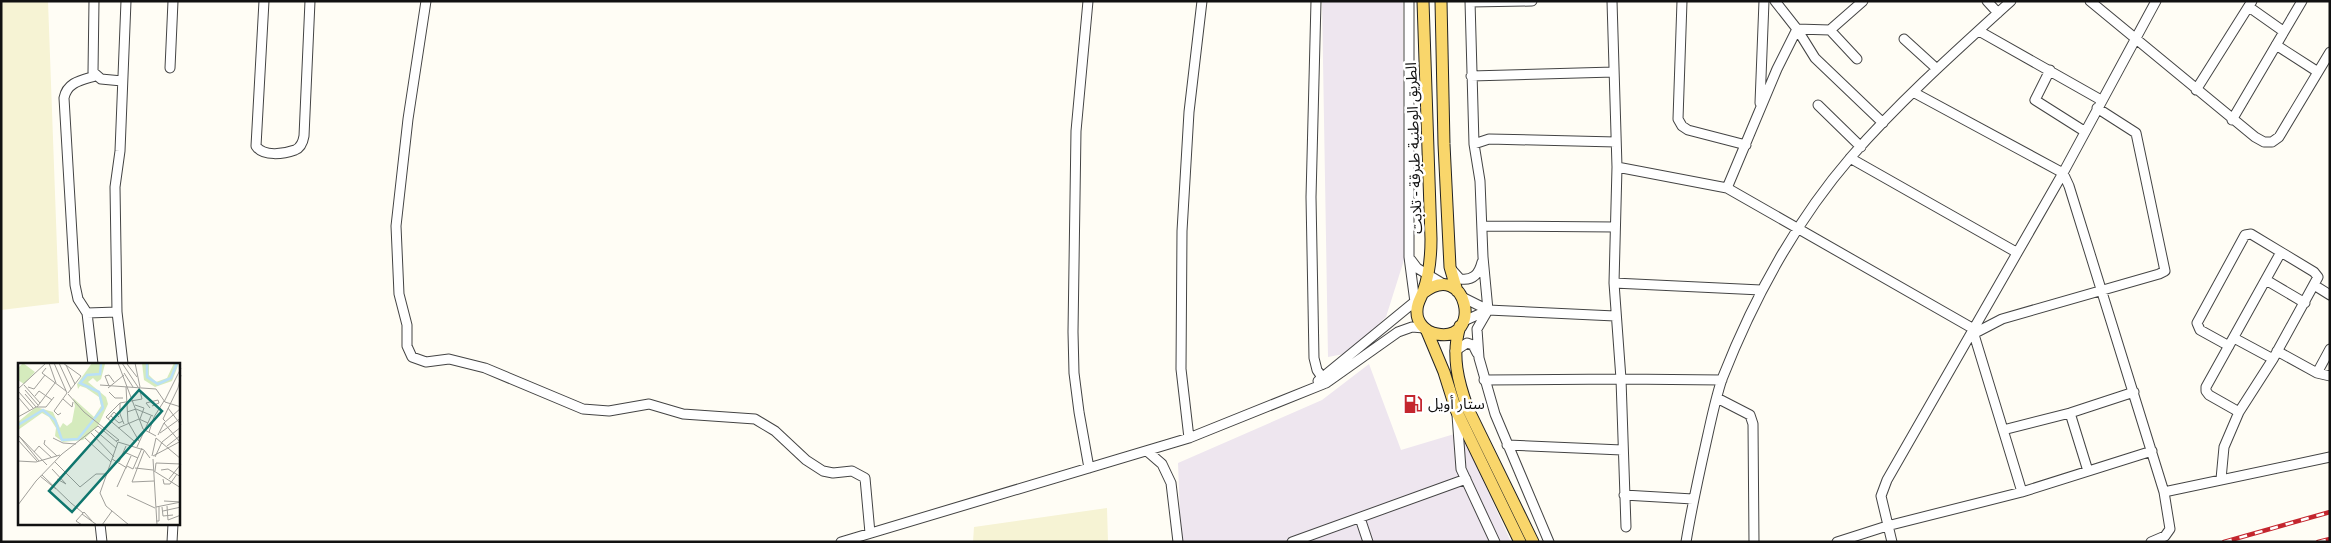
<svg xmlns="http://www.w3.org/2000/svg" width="2331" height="543" font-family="'Noto Serif','Noto Sans Arabic',serif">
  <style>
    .industrial { fill: #eee6ef }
    .farmland { fill: #f6f3d4 }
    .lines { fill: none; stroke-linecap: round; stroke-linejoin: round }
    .minor-casing { stroke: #444; stroke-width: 11 }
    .major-casing { stroke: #222; stroke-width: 13 }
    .minor { stroke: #fff; stroke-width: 9 }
    .major { stroke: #f9d66b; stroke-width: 11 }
    .rail-casing { stroke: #c4262e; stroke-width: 4.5 }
    .rail { stroke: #fff; stroke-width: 2.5; stroke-dasharray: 8; stroke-linecap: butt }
    .labels { text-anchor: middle; stroke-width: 5; stroke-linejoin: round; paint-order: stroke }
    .street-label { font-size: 15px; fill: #111; stroke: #fff }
    .poi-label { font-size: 15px; fill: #111; stroke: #fff; text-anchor: start }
    .inset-river { fill: none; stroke: #b9e0f7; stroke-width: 2.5 }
    .inset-road { fill: none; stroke: #a09f9a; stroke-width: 1 }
    .view { fill: #0f766e; fill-opacity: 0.15; stroke: #0f766e; stroke-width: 2.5 }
    .inset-edge { fill: none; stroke: #111; stroke-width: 2.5 }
  </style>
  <rect width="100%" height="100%" fill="#fffdf5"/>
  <!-- industrial -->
  <path class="industrial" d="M1322,1H1403L1404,260L1386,317L1349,353L1328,357Z
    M1369,364L1401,450L1461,432L1511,542H1181L1178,463L1322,400Z"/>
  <!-- farmland -->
  <path class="farmland" d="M1,1H48L59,303L1,310Z
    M1107,508L1108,542H973L974,527Z"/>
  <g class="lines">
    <!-- minor casing -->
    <g class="minor-casing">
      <path id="minor" d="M94,1L93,72L101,79L122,81
        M264,1L256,146C263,157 284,154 295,150C300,148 303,142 304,136L310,1
        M426,1L408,119L396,226L399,294L407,325V346L412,357L426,362L449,359L485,368L583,409L609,411L649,404L683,414L755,419L775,431L806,460L823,471L833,473L852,471L865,478L870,533
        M1088,1L1076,131L1073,332L1074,373L1079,412L1089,468
        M1316,1L1311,197L1314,358L1317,370L1326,383
        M1409,1V257L1416,310
        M1470,1L1474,144L1480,181L1483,257L1488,310L1477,329L1479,358L1495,414L1549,542
        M1612,1L1617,167L1614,283L1621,379L1626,527
        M1682,1L1678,119L1682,126L1688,130L1746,145
        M1775,1L1797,29L1815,58L1883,123
        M1987,1L1998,13
        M2090,1L2255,137L2264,142H2272L2279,137L2330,52
        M1470,2L1532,1
        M2249,7L2283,31
        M1797,29L1830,30L1863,1
        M1830,30L1857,59
        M1979,31L2101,100
        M1904,39L1937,69
        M2276,45L2318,72
        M170,68L173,1
        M2050,70L2035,100L2084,131
        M1471,76L1614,72
        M2196,90L2252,1
        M1913,92L2063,173L2069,186L2164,492L2170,529L2165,536L2151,542
        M1760,103L1764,1
        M1818,105L1861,147
        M2232,120L2302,1
        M1474,144L1489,139L1616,142
        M1850,158L2016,252
        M1617,167L1727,188L1972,328L2022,492
        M1727,188L1777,69L1797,29
        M1483,226L1615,227
        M1411,260L1417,268L1445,285
        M1452,270L1460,279C1473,281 1479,274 1482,262
        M2266,280L2305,303
        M1614,283L1761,290
        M2314,285L2330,295
        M1462,297L1488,310L1615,316
        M87,313L78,299L75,285L64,98C67,82 82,80 95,76
        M1464,321L1486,311
        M1975,333L2002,319L2159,274L2165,271L2136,133L2097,108
        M2234,338L2273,359
        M1455,351L1467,343L1473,345L1477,353
        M2277,351L2317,373L2330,376
        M93,364L87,313L117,312
        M123,364L117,312L115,187L120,151L126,1
        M2317,373L2330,349
        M1484,380L1621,379L1722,380
        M1318,381L1418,299
        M1717,398L1750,415L1753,424L1754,542
        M2239,412L2209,395L2206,391V387L2281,252
        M2070,413L2088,471
        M1457,415L1461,469L1495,542
        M2003,430L2070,413L2134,392
        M1189,438L1181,369L1182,231L1189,112L1202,1
        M1507,445L1622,450
        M1147,451L1162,464L1171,483L1178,542
        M2221,479L2224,447L2239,412L2273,359L2318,277L2314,272L2251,234L2245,235L2197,323L2200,330L2229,346
        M2164,492L2330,457
        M1624,495L1693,499
        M1360,518L1368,542
        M100,524L102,542
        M172,542L173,524
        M841,542L1189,438L1326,383L1398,332L1412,327L1424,328
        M1292,542L1466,479
        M1686,542C1692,505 1700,470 1708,434C1712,416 1716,397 1722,379C1753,300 1795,222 1851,157C1900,101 1956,51 2011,1
        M1837,542L1887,526L2022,492L2152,451
        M1892,542L1881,496L1887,480L2063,173L2156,1"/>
    </g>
    <!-- major casing -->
    <g class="major-casing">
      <path id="major" d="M1441,1L1444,144L1450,267L1457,291
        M1423,293C1467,258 1484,343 1437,334C1425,332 1416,322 1417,310C1417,303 1421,298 1423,292C1429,276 1431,256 1431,239L1423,1
        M1460,326C1451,355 1458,382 1468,409L1533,542
        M1426,329L1444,372L1456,410L1520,542"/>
    </g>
    <!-- minor -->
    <use href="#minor" class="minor"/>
    <!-- major -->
    <use href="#major" class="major"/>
    <!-- rail casing -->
    <g class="rail-casing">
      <path id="rail" d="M2224,542L2330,512
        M2318,542L2330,539"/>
    </g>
    <!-- rail -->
    <use href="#rail" class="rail"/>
  </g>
  <!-- icons -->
  <defs>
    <g id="fuel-bare" transform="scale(1.5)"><path d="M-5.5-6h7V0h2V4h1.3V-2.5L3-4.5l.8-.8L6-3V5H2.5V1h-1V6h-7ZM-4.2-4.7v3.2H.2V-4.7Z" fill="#c4262e" stroke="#fff" stroke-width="2.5" paint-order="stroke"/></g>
  </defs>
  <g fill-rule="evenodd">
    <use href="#fuel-bare" x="1413" y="404"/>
  </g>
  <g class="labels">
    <!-- street labels -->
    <g class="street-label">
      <text transform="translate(1414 148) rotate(-92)" y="5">الطريق الوطنية طبرقة - تلابت</text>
    </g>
    <!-- poi labels -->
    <g class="poi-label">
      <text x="1428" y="409">ستار أويل</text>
    </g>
  </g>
  <!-- overview -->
  <g transform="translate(18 363)">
    <rect width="162" height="162" fill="#fffdf5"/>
    <path d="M5,0L17,9L6,21L0,17V5ZM74,0L87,1L83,16L79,19L75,15L70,19L88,34L90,41L80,63L65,77L45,79L37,73L38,65L31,54L24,50L0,67V59L18,44L35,49L42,65L45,60L49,63L54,59L57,43L55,35L76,54L83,43L81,34L68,25L62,23L60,26L59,21ZM124,0H131V12L138,19L149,15L156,0H161L154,18L137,24L126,17Z" fill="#d5ebbd"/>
    <path class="inset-river" d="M129,0V14L140,21L153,15L159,0M0,62L25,47L37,57L44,77L60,76L85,45L81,29L62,20L69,12L82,11L83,0"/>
    <path class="inset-road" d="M31,0L38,20M36,0L49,30M41,0L53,26M45,0L63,13L50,30M100,0L125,66L138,73M104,0L120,24M117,0L122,24M109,1L119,14M48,2L57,21M28,5L24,10L48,28M106,10L115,24M6,22L22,40M82,22L138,26L147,39L163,44M91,23L87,13L91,12L96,19M10,24L16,26L27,12M108,24L110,59L121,78M90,25L106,12M0,26L28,0M7,27L20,42M0,28L15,45M91,29L97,35H105M7,31L18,44M50,31L66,49L101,77L98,78M17,33L21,28L34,37M0,34L12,48M45,36L54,44L55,39M146,39L163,5M102,40V51L106,61M117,42L126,45L122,56M19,44L37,20M132,45L128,40L140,37L141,40L134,43M150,45L163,62M109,49L118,46L135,53M43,50L40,52L36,48L49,30M93,53L101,60L105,58M0,54L18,44H28L36,34M90,56L96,49L101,54M147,58L145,56L160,25L163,12M146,60L162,79M100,65L121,56L130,60M77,67L98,85M131,69L136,54L146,38M73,70L96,94M142,70L163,55M140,72L146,60L163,45M35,75L45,80L58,81M67,75L93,99M138,75L163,96M0,77L19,98M27,77L26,81L39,93M116,78L88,54L102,40L124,36L121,24M100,79L82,130L88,143L111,162M100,79L126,87L132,95M149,83L163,72M119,84L133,53M126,88L114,119L136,118M16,89L21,83L34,95M106,89L120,95M134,93L138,75M135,93L163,78M137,94L144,79L163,64M94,96L109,105M135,96L139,162M0,98L18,99L42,92M21,98L1,73L29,102M37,99L62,124L78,111H87M101,99L108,83M109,103L115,106L124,85M117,105L135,107M34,106L48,121L39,116M143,107L150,106L163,114M136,108L163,125M137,108L138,100L163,101M24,112L54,141M22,113L38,126M145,116L146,121H152L159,111M151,116L163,101M99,124L113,93M109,132L137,145M146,138L163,139M53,140L65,150M0,142L18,118L44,91L80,63L99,79M149,143L150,157L163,152M138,144L163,139M144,144L145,153L155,152M145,148L163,144M64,151L79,162M138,158H141V144M64,162L58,158L66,149L74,158M84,162L94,148"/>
    <path class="view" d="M121,27L144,48L54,149L31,128Z"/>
    <rect width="162" height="162" class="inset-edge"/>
  </g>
  <!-- border -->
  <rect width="2331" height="543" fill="none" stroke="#111111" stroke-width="5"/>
</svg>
